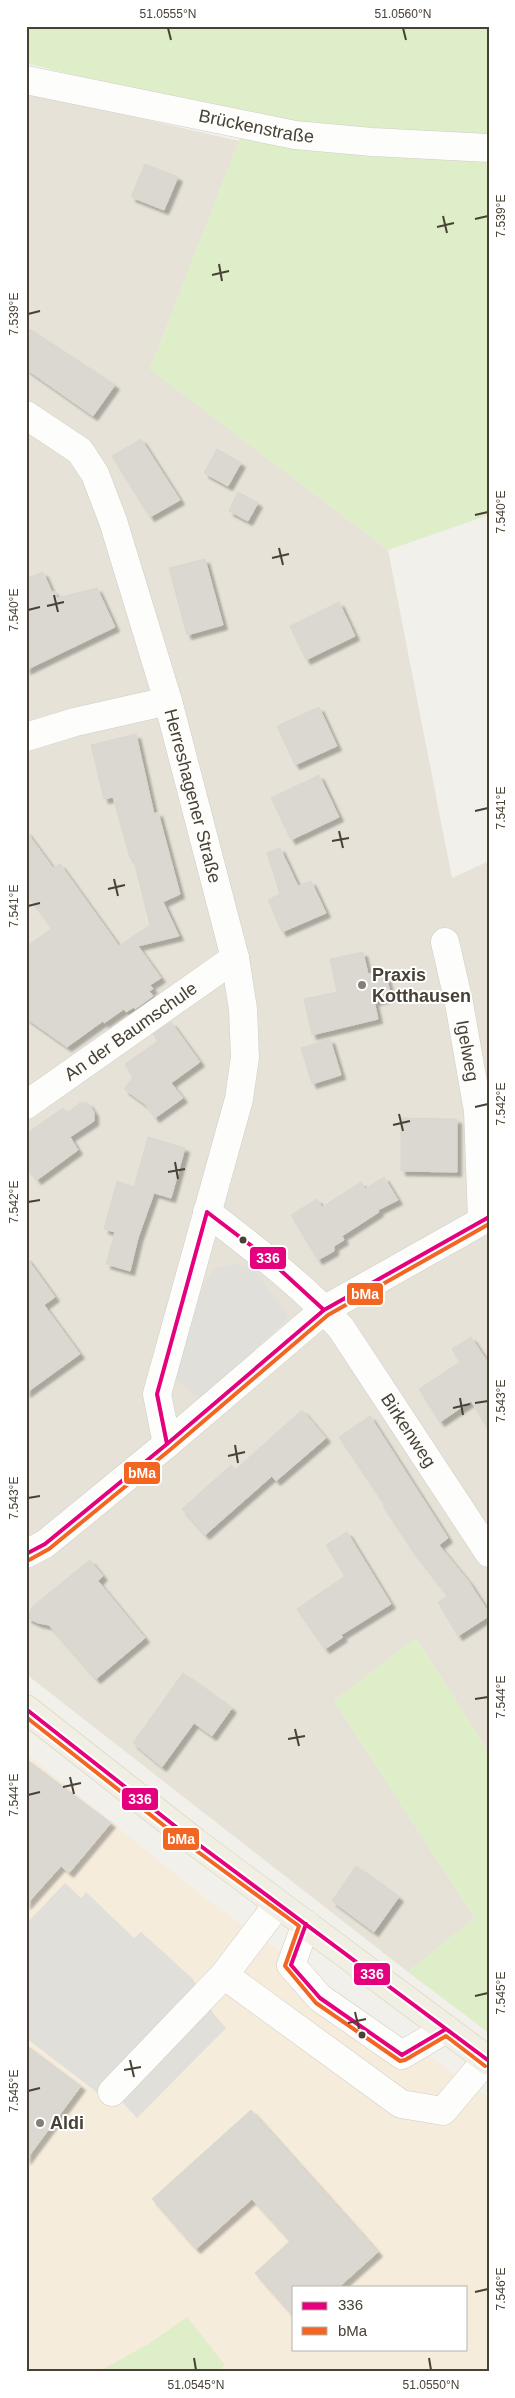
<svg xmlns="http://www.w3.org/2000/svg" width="515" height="2398" font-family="Helvetica,sans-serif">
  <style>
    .residential { fill: #e6e2d7 }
    .commercial { fill: #f5ecdc; fill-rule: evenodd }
    .green { fill: #deeec8 }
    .parking { fill: #e1dfda }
    .building { fill: #dbd8d2; stroke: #dad7cf; filter: url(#shadow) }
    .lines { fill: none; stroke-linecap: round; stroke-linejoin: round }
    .minor-casing { stroke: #d0cdc7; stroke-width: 29 }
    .major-casing { stroke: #d5cdb6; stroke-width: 29 }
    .minor { stroke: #fdfdfc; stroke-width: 28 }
    .major { stroke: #f1eee4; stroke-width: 28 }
    .bus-1-casing { stroke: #fff; stroke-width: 8 }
    .bus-2-casing { stroke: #fff; stroke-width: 8 }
    .bus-1 { stroke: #e5007d; stroke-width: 4 }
    .bus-2 { stroke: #f26522; stroke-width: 4 }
    .ticks { fill: none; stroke: #484135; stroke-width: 2 }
    .poi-dot { fill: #847e74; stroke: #fff; stroke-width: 2 }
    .bus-dot { fill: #484135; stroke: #fff; stroke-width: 2 }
    .labels { text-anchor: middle; stroke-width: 4; stroke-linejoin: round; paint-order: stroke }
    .street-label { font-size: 18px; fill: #484135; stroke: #fff }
    .poi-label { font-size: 18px; font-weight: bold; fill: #484135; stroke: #fff; text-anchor: start }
    .line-badge { stroke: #fff; stroke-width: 2 }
    .badge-label { font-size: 14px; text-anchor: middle; font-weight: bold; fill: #fff }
    .neatline { fill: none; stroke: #484135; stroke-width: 2 }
    .ticks-label { font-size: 12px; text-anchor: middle; fill: #484135 }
  </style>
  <defs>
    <filter id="shadow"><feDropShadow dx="4.5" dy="4.5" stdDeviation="1" flood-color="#0004"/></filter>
  </defs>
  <rect width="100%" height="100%" fill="#f2f0ea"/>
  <!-- residential -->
  <path class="residential" d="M26,92L239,141L150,369L388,550L452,878L489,861V1753L416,1638L334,1701L475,1918L408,1972L26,1674Z"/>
  <!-- commercial -->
  <path class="commercial" d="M26,1753L210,1902L489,2098V2372H26ZM294,2287H466V2349H294Z"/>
  <!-- green -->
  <path class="green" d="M26,26H489V515L388,550L150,369L239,141L249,120L26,63Z
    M416,1638L489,1753V2033L408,1972L475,1918L334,1701Z
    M187,2317L225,2365L218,2372H98L150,2343Z"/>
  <!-- parking -->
  <path class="parking" d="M235,1264L253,1269L289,1316L203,1402L174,1378L204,1283L215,1268Z
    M65,1883L81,1898L86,1892L134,1938L141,1932L192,1978L213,2013L226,2028L137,2118L121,2101L116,2107L26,2038V1924Z"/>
  <!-- building -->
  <path class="building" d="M145,164L178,177L164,210L131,197Z
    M26,327L115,385L93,416L26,369Z
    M141,439L180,500L150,517L112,456Z
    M217,449L241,463L228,486L204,473Z
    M238,492L258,503L248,521L229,511Z
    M205,559L223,625L187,635L169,568Z
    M43,572L52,592L54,591L57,598L97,588L115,627L26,670V579Z
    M339,602L355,636L306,660L290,626Z
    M319,707L337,746L295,765L277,726Z
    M136,734L154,814L158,812L180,894L163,902L179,936L138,946L161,978L150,985L153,989L149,991L153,996L135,1009L134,1007L126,1012L124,1009L104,1023L103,1021L67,1047L26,1018V947L52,928L26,893V831L53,868L60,864L119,946L150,925L133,857L130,858L113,797L104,799L91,745Z
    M319,775L339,817L291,840L271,798Z
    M280,848L298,886L311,881L326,913L282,932L268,900L280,894L267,853Z
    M363,952L368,974L385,971L391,997L374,1001L378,1019L312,1035L304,999L337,992L330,959Z
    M171,1022L200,1062L171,1083L183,1098L155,1118L146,1105L124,1089L133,1077L125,1064L158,1041L153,1034Z
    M330,1039L341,1075L312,1084L301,1048Z
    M80,1103H88L94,1112V1121L70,1137L78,1150L37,1180L26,1166V1134L63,1108L67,1113Z
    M401,1118L457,1119V1172L401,1171Z
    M148,1137L185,1148L171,1198L154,1193L138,1238L130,1271L106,1264L115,1232L104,1229L117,1181L134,1187Z
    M384,1177L398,1200L378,1210L379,1212L342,1236L344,1240L334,1246V1251L318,1260L291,1215L317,1199L322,1207L361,1182L365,1189Z
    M26,1257L55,1297L44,1305L80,1354L26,1393Z
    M471,1337L489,1364V1431L471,1401L440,1422L419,1389L460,1362L452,1349Z
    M302,1410L326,1438L276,1481L272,1476L205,1535L182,1509L231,1465L235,1470Z
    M370,1416L448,1538L439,1545L469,1582L489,1613V1616L458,1636L438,1602L448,1596L413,1551L383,1506L385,1505L339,1437Z
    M347,1532L391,1604L341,1635L343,1637L325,1649L297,1609L345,1576L326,1545Z
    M90,1560L103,1576L98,1581L145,1638L96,1679L49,1625L38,1623L27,1618L33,1606Z
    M183,1673L232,1708L212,1736L194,1723L162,1767L133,1743Z
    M26,1759L111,1823L69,1873L61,1866L26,1905Z
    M356,1866L399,1897L374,1932L332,1901Z
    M26,2045L81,2086L26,2160Z
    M251,2110L378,2252L339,2287H294V2317L255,2273L290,2241L252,2199L196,2249L152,2199Z"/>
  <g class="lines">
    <!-- minor casing -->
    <g class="minor-casing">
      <g id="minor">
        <path id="s1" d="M26,80L295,135L372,142L489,148"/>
        <path id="s2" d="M26,415L80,451L95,474L113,521L168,701L235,958L243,1009L245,1057L239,1099L157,1394L167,1444"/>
        <path d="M26,737L75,722L168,701"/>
        <path id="s3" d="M445,942L459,1003L478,1111L482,1220"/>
        <path id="s4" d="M26,1105L235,958"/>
        <path id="s5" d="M207,1212C254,1249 302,1284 341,1328L489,1553"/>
        <path d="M26,1554L45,1544L167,1444L324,1310L489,1217"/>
        <path d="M306,1924L291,1965L320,1998L402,2055L446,2029"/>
        <path d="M224,1975L401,2104L443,2111L487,2059"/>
        <path d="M112,2092L224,1975L278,1904"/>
      </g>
    </g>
    <!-- major casing -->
    <g class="major-casing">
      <path id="major" d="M26,1709L194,1841L489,2061"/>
    </g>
    <!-- minor -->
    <use href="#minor" class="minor"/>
    <!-- major -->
    <use href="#major" class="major"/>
    <!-- bus-1 casing -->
    <g class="bus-1-casing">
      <path id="bus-1" d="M207,1212L265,1256L324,1310
        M167,1444L157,1394L207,1212
        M26,1554L45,1544L167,1444L324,1310L489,1217
        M26,1709L194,1841L489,2061
        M306,1924L291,1965L320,1998L402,2055L446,2029"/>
    </g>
    <!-- bus-2 casing -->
    <g class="bus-2-casing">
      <path id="bus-2" d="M29,1560L49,1549L171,1449L328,1315L489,1224
        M26,1717L190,1846L299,1926L285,1966L316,2003L400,2061L405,2060L446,2036L485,2066"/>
    </g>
    <!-- bus-1 -->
    <use href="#bus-1" class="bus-1"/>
    <!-- bus-2 -->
    <use href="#bus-2" class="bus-2"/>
  </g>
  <!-- ticks -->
  <path class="ticks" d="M168,28L171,40M403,28L406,40M443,216L447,233M475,219L488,216M437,227L454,223M219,264L222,281M212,275L229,271M28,314L40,311M475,515L488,512M279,548L283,565M272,558L289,554M54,595L58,612M47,606L64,602M28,610L40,607M475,811L488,808M339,831L343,848M332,841L349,838M114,879L118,896M108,889L125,885M28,906L40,903M475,1107L488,1104M399,1114L403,1131M393,1125L410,1121M175,1162L178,1179M168,1172L185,1169M28,1202L40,1200M460,1398L463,1415M475,1403L488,1401M453,1408L470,1404M235,1445L238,1463M228,1456L245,1452M28,1498L40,1496M475,1699L488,1697M295,1729L299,1746M288,1739L305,1736M70,1777L74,1794M63,1787L81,1783M28,1795L40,1792M475,1996L488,1993M355,2012L359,2029M348,2023L366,2019M130,2060L134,2077M124,2070L141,2067M28,2091L40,2088M475,2292L488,2289M194,2358L196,2370M429,2358L431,2370"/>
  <!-- markers -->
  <g class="poi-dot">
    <circle cx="362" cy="985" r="5"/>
    <circle cx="40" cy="2123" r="5"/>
  </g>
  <g class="bus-dot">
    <circle cx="243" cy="1240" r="4.5"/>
    <circle cx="362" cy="2035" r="4.5"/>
  </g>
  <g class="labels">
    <!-- street labels -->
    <g class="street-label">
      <text dy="6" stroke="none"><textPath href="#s1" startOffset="235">Brückenstraße</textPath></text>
      <text dy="6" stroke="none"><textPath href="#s2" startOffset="429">Herreshagener Straße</textPath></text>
      <text dy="6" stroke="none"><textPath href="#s4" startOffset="128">An der Baumschule</textPath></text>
      <text dy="6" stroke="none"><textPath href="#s3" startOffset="111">Igelweg</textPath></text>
      <text dy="6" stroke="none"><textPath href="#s5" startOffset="300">Birkenweg</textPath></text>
    </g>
    <!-- poi labels -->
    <g class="poi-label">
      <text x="372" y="981">Praxis<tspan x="372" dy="21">Kotthausen</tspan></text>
      <text x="50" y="2129">Aldi</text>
    </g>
  </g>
  <g class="line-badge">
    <rect x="249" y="1246" width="38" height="24" rx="5" fill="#e5007d"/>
    <rect x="346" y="1282" width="38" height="24" rx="5" fill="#f26522"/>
    <rect x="123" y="1461" width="38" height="24" rx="5" fill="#f26522"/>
    <rect x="121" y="1787" width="38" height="24" rx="5" fill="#e5007d"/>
    <rect x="162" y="1827" width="38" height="24" rx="5" fill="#f26522"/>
    <rect x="353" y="1962" width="38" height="24" rx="5" fill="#e5007d"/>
  </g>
  <g class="badge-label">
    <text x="268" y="1263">336</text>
    <text x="365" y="1299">bMa</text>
    <text x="142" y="1478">bMa</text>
    <text x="140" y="1804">336</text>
    <text x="181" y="1844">bMa</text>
    <text x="372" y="1979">336</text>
  </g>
  <!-- border -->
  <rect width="515" height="2398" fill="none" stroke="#ffffff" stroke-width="55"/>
  <!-- legend -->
  <rect x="292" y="2286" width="175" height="65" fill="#ffffff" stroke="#b6b3ae"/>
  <rect x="302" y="2302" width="25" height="8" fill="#e5007d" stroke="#b6b3ae"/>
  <text x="338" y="2310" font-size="15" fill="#484135">336</text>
  <rect x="302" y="2327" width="25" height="8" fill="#f26522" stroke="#b6b3ae"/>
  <text x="338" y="2336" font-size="15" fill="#484135">bMa</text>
  <rect x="28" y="28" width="460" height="2342" class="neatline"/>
  <g class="ticks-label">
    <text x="168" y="18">51.0555°N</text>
    <text x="403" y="18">51.0560°N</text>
    <text transform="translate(501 216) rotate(-90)" y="4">7.539°E</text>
    <text transform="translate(14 314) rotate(-90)" y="4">7.539°E</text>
    <text transform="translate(501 512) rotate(-90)" y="4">7.540°E</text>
    <text transform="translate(14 610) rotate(-90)" y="4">7.540°E</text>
    <text transform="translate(501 808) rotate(-90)" y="4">7.541°E</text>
    <text transform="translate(14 906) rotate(-90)" y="4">7.541°E</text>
    <text transform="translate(501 1104) rotate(-90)" y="4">7.542°E</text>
    <text transform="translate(14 1202) rotate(-90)" y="4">7.542°E</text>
    <text transform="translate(501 1401) rotate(-90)" y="4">7.543°E</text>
    <text transform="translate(14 1498) rotate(-90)" y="4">7.543°E</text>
    <text transform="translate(501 1697) rotate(-90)" y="4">7.544°E</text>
    <text transform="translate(14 1795) rotate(-90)" y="4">7.544°E</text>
    <text transform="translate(501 1993) rotate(-90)" y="4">7.545°E</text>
    <text transform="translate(14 2091) rotate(-90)" y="4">7.545°E</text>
    <text transform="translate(501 2289) rotate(-90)" y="4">7.546°E</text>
    <text x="196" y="2389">51.0545°N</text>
    <text x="431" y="2389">51.0550°N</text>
  </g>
</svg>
